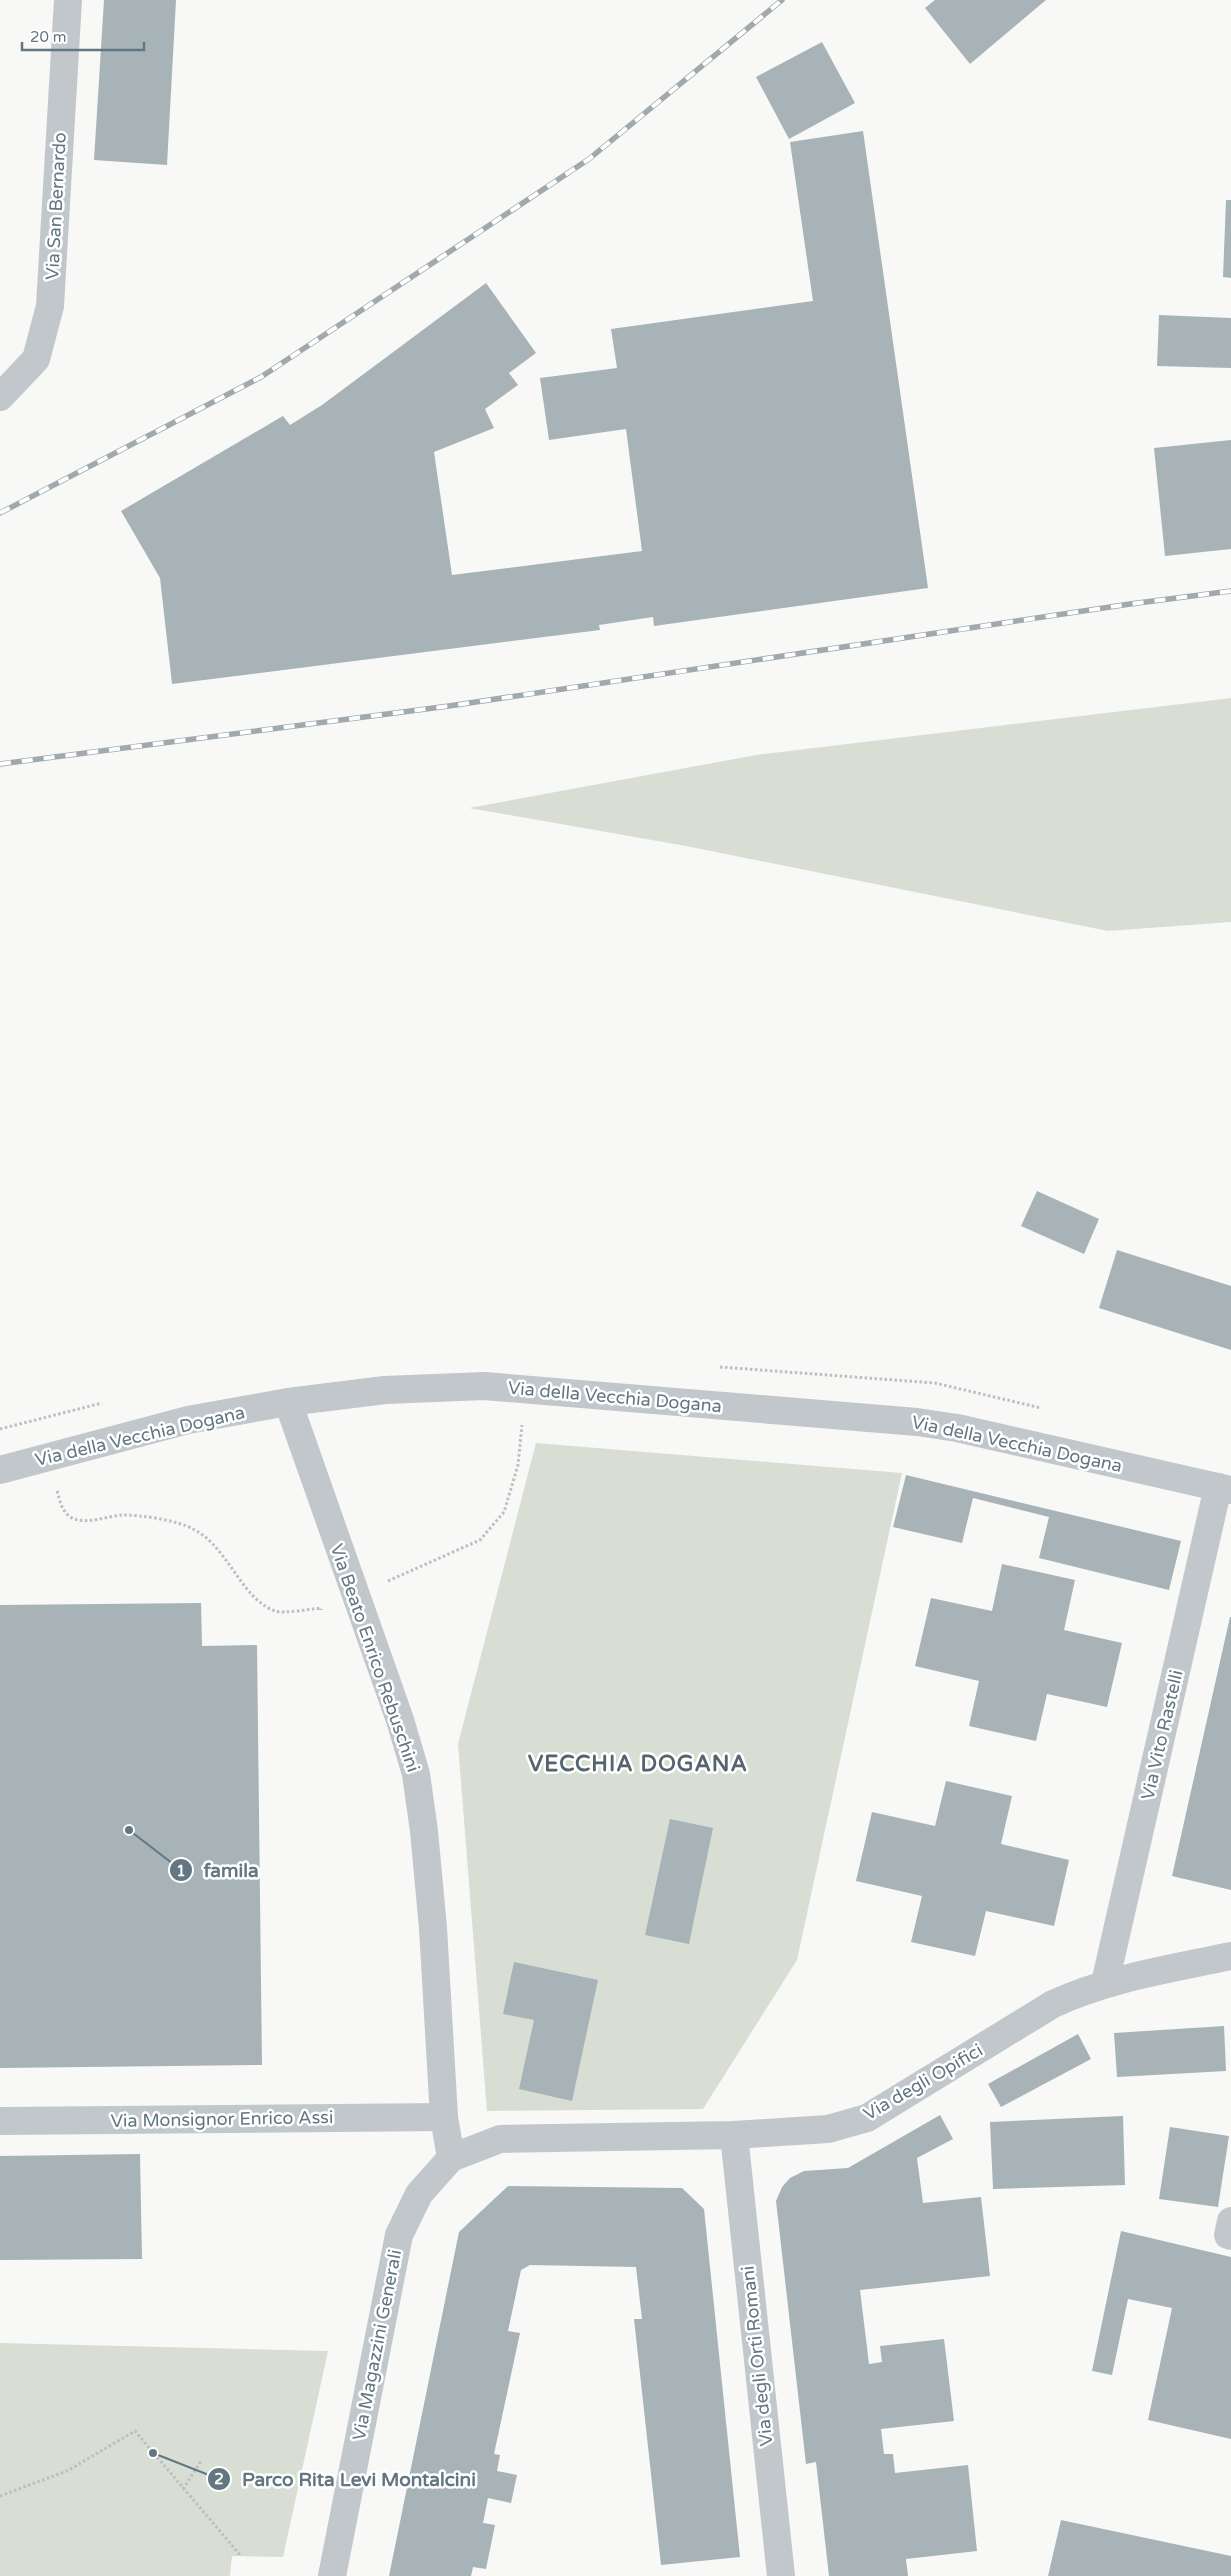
<svg xmlns="http://www.w3.org/2000/svg" width="1231" height="2576" font-family="'Varela Round',sans-serif">
  <style>
    .green { fill: #d9ded5 }
    .building { fill: #a8b3b8 }
    .lines { fill: none; stroke-linecap: round; stroke-linejoin: round }
    .path { stroke: #bbbfc1; stroke-width: 3; stroke-dasharray: 2.5 2.5; stroke-linecap: butt }
    .pedestrian { stroke: #c1c7ca; stroke-width: 28 }
    .minor { stroke: #c1c7ca; stroke-width: 28 }
    .tertiary { stroke: #c1c7ca; stroke-width: 28 }
    .rail-casing { stroke: #a0a9ae; stroke-width: 5.5 }
    .rail { stroke: #fff; stroke-width: 4; stroke-dasharray: 11; stroke-linecap: butt }
    .labels { text-anchor: middle; stroke-width: 5; stroke-linejoin: round; paint-order: stroke }
    .street-label { font-size: 18px; fill: #627782; stroke: #fff }
    .district-label { font-size: 22px; font-weight: bold; letter-spacing: 1px; fill: #55656d; stroke: #fff }
    .leader { fill: none; stroke: #627782; stroke-width: 2 }
    .callout-dot { fill: #627782; stroke: #fff; stroke-width: 2 }
    .mark-label { font-size: 15px; text-anchor: middle; font-weight: bold; fill: #fff }
    .callout-label { font-size: 19px; text-anchor: middle; font-weight: bold; fill: #627782; stroke: #fff; stroke-width: 5; stroke-linejoin: round; paint-order: stroke }
  </style>
  <rect width="100%" height="100%" fill="#f8f8f6"/>
  <!-- green -->
  <path class="green" d="M1231,698V922L1108,931L686,846L469,808L756,755Z
    M536,1443L902,1473L797,1960L703,2109L487,2111L458,1744Z
    M0,2343L328,2351L283,2557L232,2556L230,2576H0Z"/>
  <!-- building -->
  <path class="building" d="M104,0H176L167,165L94,160Z
    M935,0H1046L970,64L925,8Z
    M822,42L855,103L789,139L756,77Z
    M863,131L928,588L654,626L653,617L599,625L600,630L172,684L160,578L121,511L283,416L290,425L322,405L486,283L536,353L509,373L518,385L485,409L494,428L434,452L452,575L642,551L626,429L549,440L540,378L617,368L611,329L813,301L790,142Z
    M1226,200H1231V278L1223,277Z
    M1159,315L1231,318V368L1157,366Z
    M1231,440V549L1165,556L1154,448Z
    M1037,1191L1099,1219L1084,1254L1021,1226Z
    M1117,1250L1231,1286V1350L1099,1308Z
    M906,1475L1181,1541L1169,1590L1039,1558L1049,1517L973,1498L962,1543L893,1527Z
    M1002,1564L1075,1580L1064,1630L1122,1643L1107,1707L1047,1694L1036,1741L969,1726L979,1681L915,1666L931,1598L992,1611Z
    M201,1603L202,1646L257,1645L262,2065L0,2068V1605Z
    M1230,1617H1231V1890L1172,1876Z
    M946,1781L1012,1796L1001,1844L1069,1860L1054,1926L986,1911L975,1956L911,1942L922,1896L856,1881L872,1812L935,1826Z
    M670,1819L713,1828L689,1944L645,1935Z
    M514,1962L598,1980L572,2101L519,2089L534,2020L503,2014Z
    M1224,2026L1226,2071L1117,2077L1114,2033Z
    M1078,2034L1091,2059L1001,2107L988,2084Z
    M940,2115L953,2139L917,2158L923,2203L981,2197L990,2276L860,2290L869,2364L882,2362L880,2346L944,2339L954,2421L881,2429L884,2454H893L895,2473L968,2465L977,2551L906,2559L908,2576H829L816,2462L806,2464L776,2201L782,2187L790,2178L804,2171L848,2168Z
    M1123,2116L1125,2185L993,2189L990,2122Z
    M1170,2127L1229,2136L1218,2207L1159,2199Z
    M140,2154L142,2259L0,2260V2156Z
    M508,2186L682,2188L704,2209L740,2557L661,2565L634,2319H642L636,2267L530,2265L521,2270L508,2331L520,2333L494,2454L500,2455L497,2471L517,2475L511,2503L488,2498L483,2523L495,2525L486,2569L473,2567L471,2576H389L459,2232Z
    M1121,2231L1231,2257V2439L1148,2420L1172,2308L1128,2299L1112,2375L1092,2371Z
    M1061,2520L1231,2556V2576H1048Z"/>
  <g class="lines">
    <!-- path -->
    <path class="path" d="M720,1367L935,1383L1041,1408
      M0,1429L102,1403
      M57,1491C60,1501 62,1514 74,1519C89,1524 107,1516 123,1515C141,1515 177,1520 193,1529C229,1547 240,1598 275,1611C284,1614 310,1609 321,1608V1610
      M388,1581L480,1540L504,1512L518,1465L522,1425
      M183,2489L201,2461
      M0,2496L67,2471L135,2431L241,2556"/>
    <!-- pedestrian -->
    <path class="pedestrian" d="M1105,1983L1218,1487
      M0,2121L444,2117"/>
    <!-- minor -->
    <path class="minor" d="M288,1402L400,1720L416,1774L424,1831L433,1928L444,2117L451,2158
      M0,1470L188,1420L288,1402L385,1390L484,1386L917,1422L957,1428L1231,1490
      M734,2135L781,2576
      M1231,2221L1228,2235L1231,2236
      M332,2576L399,2235L419,2194L451,2158L500,2139L734,2135L828,2129L867,2118L1053,2004C1109,1978 1170,1969 1231,1956"/>
    <!-- tertiary -->
    <path class="tertiary" d="M0,397L36,359L50,306L68,0"/>
    <!-- rail casing -->
    <g class="rail-casing">
      <path id="rail" d="M0,513L261,377L589,159L782,0
        M0,764L449,706L1130,604L1231,591"/>
    </g>
    <!-- rail -->
    <use href="#rail" class="rail"/>
  </g>
  <g class="labels">
    <!-- street labels -->
    <g class="street-label">
      <text transform="translate(56 206) rotate(-87)" y="6">Via San Bernardo</text>
      <text transform="translate(615 1397) rotate(5)" y="6">Via della Vecchia Dogana</text>
      <text transform="translate(140 1436) rotate(-13)" y="6">Via della Vecchia Dogana</text>
      <text transform="translate(1017 1444) rotate(12)" y="6">Via della Vecchia Dogana</text>
      <text transform="translate(375 1658) rotate(71)" y="6">Via Beato Enrico Rebuschini</text>
      <text transform="translate(1162 1735) rotate(-77)" y="6">Via Vito Rastelli</text>
      <text transform="translate(923 2082) rotate(-30)" y="6">Via degli Opifici</text>
      <text transform="translate(222 2119) rotate(-1)" y="6">Via Monsignor Enrico Assi</text>
      <text transform="translate(377 2345) rotate(-79)" y="6">Via Magazzini Generali</text>
      <text transform="translate(757 2356) rotate(-96)" y="6">Via degli Orti Romani</text>
    </g>
    <!-- district labels -->
    <g class="district-label">
      <text x="638" y="1771">VECCHIA DOGANA</text>
    </g>
  </g>
  <!-- callouts -->
  <path class="leader" d="M129 1830L181 1870M153 2453L219 2479"/>
  <g class="callout-dot">
    <circle cx="129" cy="1830" r="5"/>
    <circle cx="153" cy="2453" r="5"/>
    <circle cx="181" cy="1870" r="12"/>
    <circle cx="219" cy="2479" r="12"/>
  </g>
  <g class="mark-label">
    <text x="181" y="1876">1</text>
    <text x="219" y="2484">2</text>
  </g>
  <g class="callout-label">
    <text x="231" y="1877">famila</text>
    <text x="359" y="2486">Parco Rita Levi Montalcini</text>
  </g>
  <!-- scale -->
  <path d="M22 42v8h122v-8" fill="none" stroke="#627782" stroke-width="2.5"/>
  <text x="30" y="42" font-size="15" fill="#627782" stroke="#ffffff" stroke-width="4" paint-order="stroke">20 m</text>
</svg>
